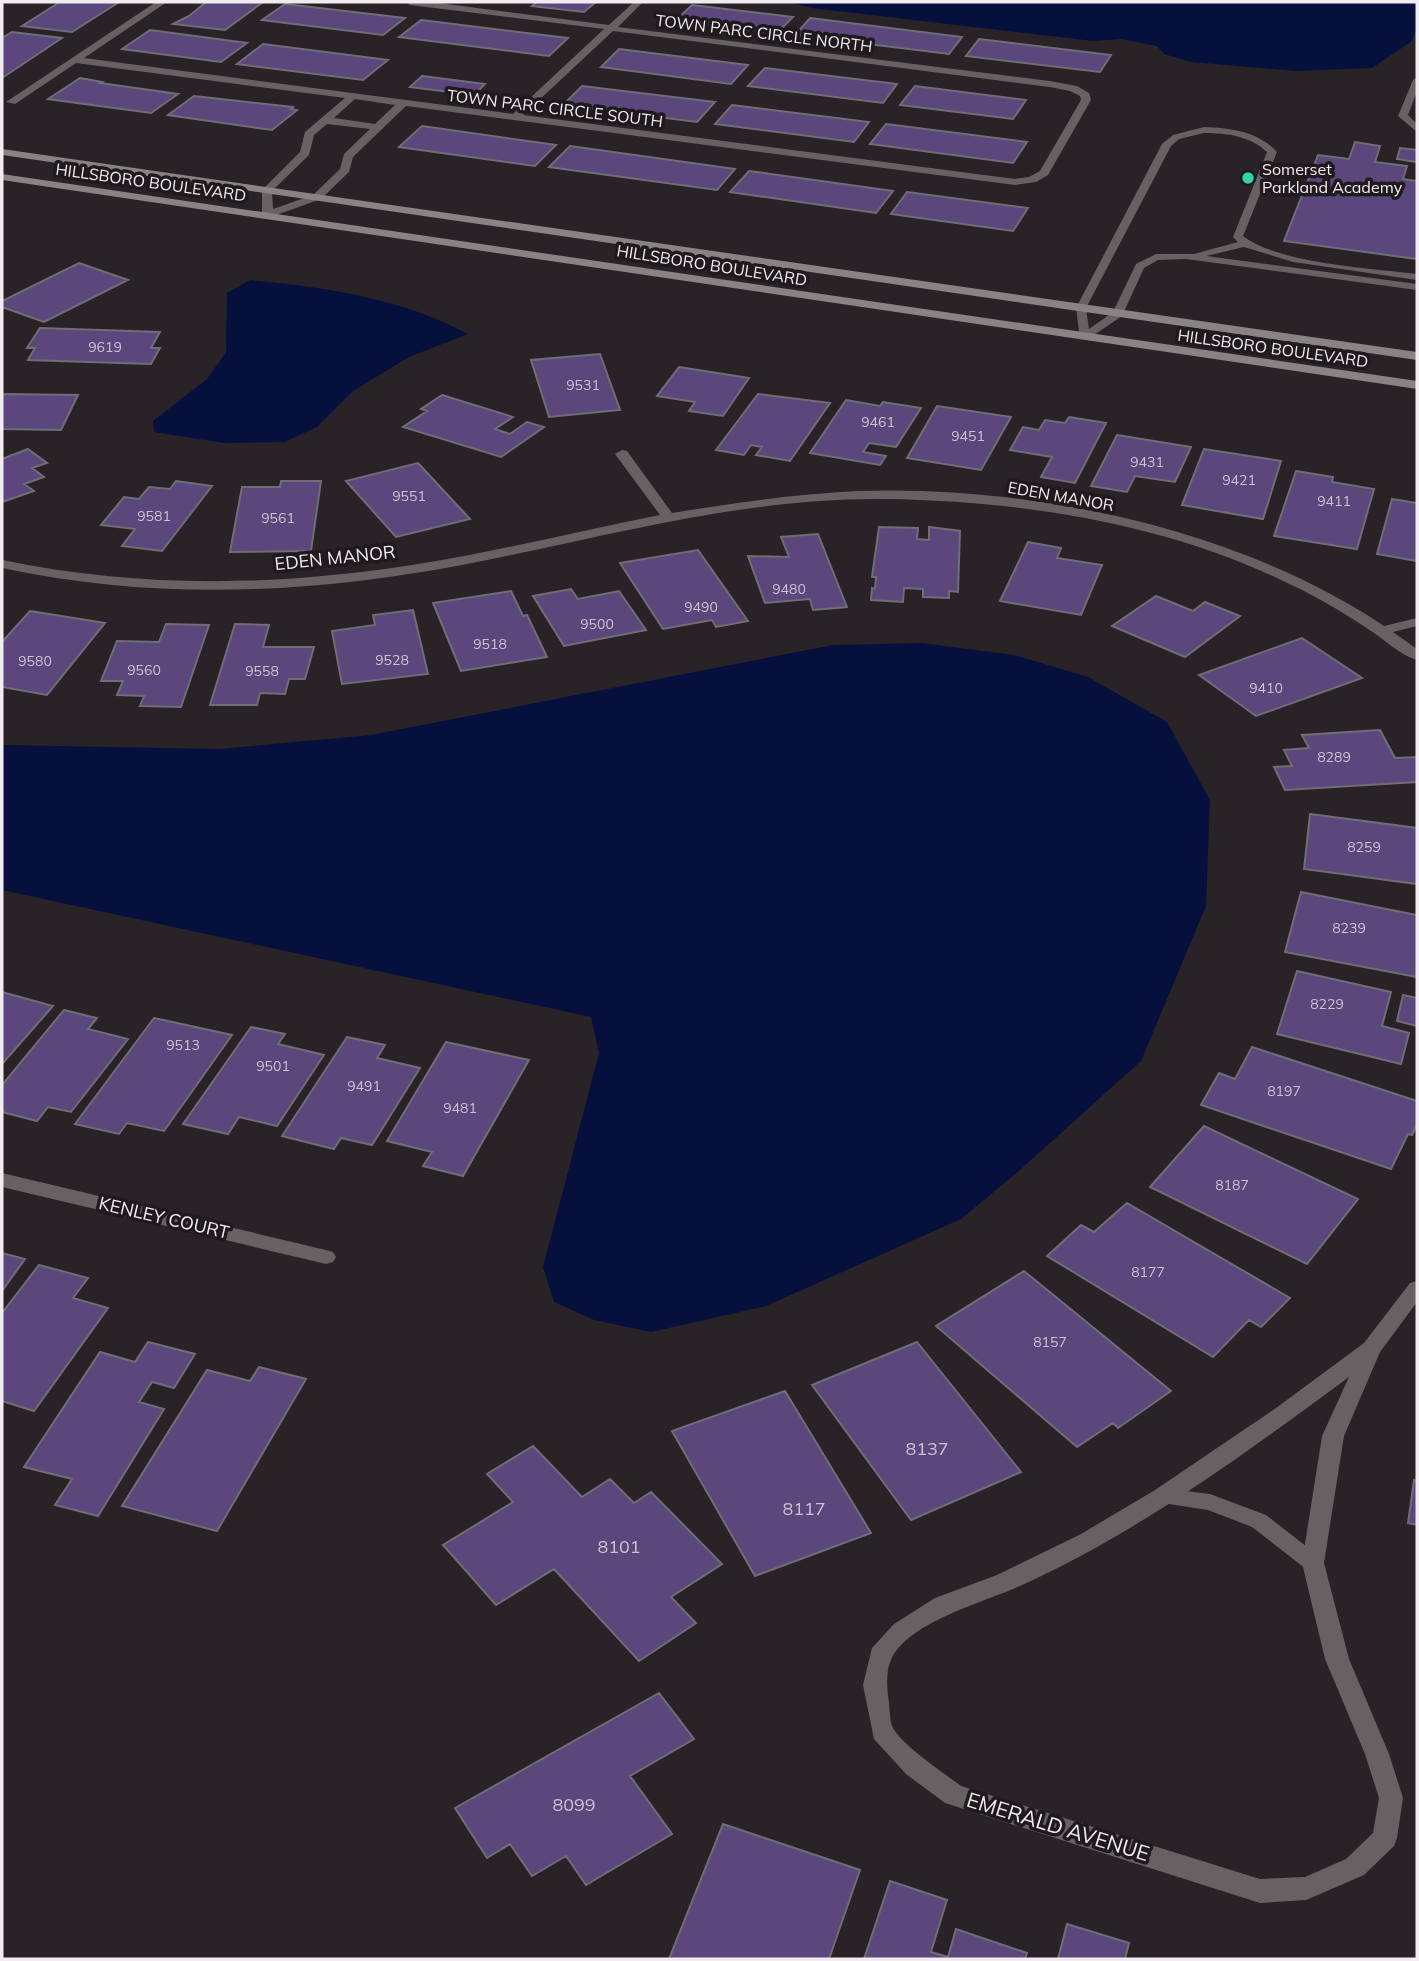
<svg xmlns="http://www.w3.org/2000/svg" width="1419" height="1961" font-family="Mulish,sans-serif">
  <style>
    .water { fill: #06103d }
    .building { fill: #5b477c; stroke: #6f6d75; stroke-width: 2 }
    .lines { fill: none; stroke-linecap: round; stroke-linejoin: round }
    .lane { fill: #666162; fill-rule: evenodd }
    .street { fill: #666162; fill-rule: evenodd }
    .secondary { fill: #8a8384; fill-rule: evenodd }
    .poi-dot { fill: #32d4a9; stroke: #1f1a1e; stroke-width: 2.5 }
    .labels { text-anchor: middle; stroke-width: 7; stroke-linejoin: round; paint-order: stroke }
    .number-label { font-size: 14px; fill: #cbc3d2 }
    .far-street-label { font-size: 16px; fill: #f0ecef; stroke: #1f1a1e }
    .far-poi-label { font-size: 16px; fill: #f0ecef; stroke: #1f1a1e; text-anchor: start }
    .street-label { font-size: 18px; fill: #f0ecef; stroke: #1f1a1e }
    .near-number-label { font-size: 18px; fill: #cbc3d2 }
    .near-street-label { font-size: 21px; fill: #f0ecef; stroke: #1f1a1e }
  </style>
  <rect width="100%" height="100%" fill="#292328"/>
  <!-- water -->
  <path class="water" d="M787,2H1417V28L1412,41L1372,68L1296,71L1191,62L1164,54L1157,46L1121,39L1093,41L812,8Z
    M250,280C324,287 402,298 468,334L409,357L353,391L317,427L285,442L224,443L154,432L153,421L207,379L226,352L227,293Z
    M922,643L1014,655L1088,677L1167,722L1210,800L1206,906L1141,1061L1020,1170L961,1219L766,1306L651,1332L594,1320L554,1302L543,1267L599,1053L591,1017L2,890V745L220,749L371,735L833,645Z"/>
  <!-- building -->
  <path class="building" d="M60,2H119L72,32L22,26Z
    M206,2H263L225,30L173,24L189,16Z
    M537,2H596L584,12L532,6Z
    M285,4L405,18L383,35L262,20Z
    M692,5L793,17L777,33L675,21Z
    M810,18L962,37L949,54L795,35Z
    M421,20L568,38L549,56L399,37Z
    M150,30L247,43L221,62L122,49Z
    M12,32L62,38L2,78V38Z
    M979,39L1111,55L1100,72L966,56Z
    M263,44L388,60L363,80L237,64Z
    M619,49L748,65L731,84L601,67Z
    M765,68L897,84L883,103L748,86Z
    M422,76L485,84L474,95L410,87Z
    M80,78L102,82L100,83L178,94L151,113L48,99Z
    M582,86L715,102L697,122L563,105Z
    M915,86L1026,100L1013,119L900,105Z
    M194,96L293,107L291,109L297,110L272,130L168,115Z
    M732,105L869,122L854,142L715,124Z
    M886,124L1027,142L1013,163L870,144Z
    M422,126L556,145L535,166L399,147Z
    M1355,142L1380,146L1375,162L1407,166L1403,179L1417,181V259L1284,241L1318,155L1349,159Z
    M570,146L735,169L717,190L549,167Z
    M1400,148L1417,150V162L1397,159Z
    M749,171L893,191L876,213L730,192Z
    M907,192L1028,208L1013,231L891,214Z
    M79,263L128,280L44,322L2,307V301Z
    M40,328L160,332L151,348H160L151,364L28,360L35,348H27Z
    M600,354L620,410L549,417L531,360Z
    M679,367L749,378L723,416L689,411L695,402L657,396Z
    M2,394L78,395L61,430L2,429Z
    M758,394L830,403L790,461L756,455L762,447L751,445L744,455L716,450Z
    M442,395L513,417L495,429L510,434L527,422L544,427L501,457L403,427L427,411L421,409Z
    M846,400L880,406L883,402L921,408L896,447L869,443L863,452L886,456L880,465L810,453Z
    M937,406L1011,417L981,470L907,458Z
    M1069,417L1106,423L1075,483L1041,477L1052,457L1010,450L1023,427L1039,430L1045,420L1065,423Z
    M1117,435L1191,447L1175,482L1135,476L1127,492L1091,486Z
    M28,449L47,463L32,468L44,477L24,484L34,491L2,502V459Z
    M1204,449L1281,461L1263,519L1182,505Z
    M418,463L470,519L396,537L346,481Z
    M1296,471L1333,477L1332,482L1374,489L1357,549L1274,536Z
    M176,481L212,486L162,551L122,546L135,529L101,525L124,497L139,499L149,487L170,489Z
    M281,481H321L311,551L230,552L242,487H280Z
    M1392,499L1417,503V561L1377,554Z
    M879,527L918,528L917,539L929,540V527L960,531L958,592L949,591V598L923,597V589L904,588L903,602L871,600L872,588L875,589L876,577H872Z
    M818,534L847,607L813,610L810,599L765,603L748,556L789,557L781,537Z
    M1028,542L1061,548L1057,558L1102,565L1081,615L1000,601Z
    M698,550L748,621L716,627L712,620L663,629L620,563Z
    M571,589L578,599L619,591L646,630L564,646L533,596Z
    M511,591L523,616L527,615L547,657L461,671L433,603Z
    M1156,596L1193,611L1205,602L1240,616L1185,657L1112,626Z
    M413,610L428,674L342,684L332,631L375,625L373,615Z
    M30,611L105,623L47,695L2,687V642Z
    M166,624L209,625L181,707L140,706L144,696L117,695L123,681H101L117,641L159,642Z
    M235,624L269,625L263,647H314L305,679H289L285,694L260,693L257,705H210Z
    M1302,638L1362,678L1256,716L1199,675Z
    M1380,730L1395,758L1417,757V782L1285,790L1274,767L1292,766L1284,750L1309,748L1302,735Z
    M1310,814L1417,828V884L1304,869Z
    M1301,892L1417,915V977L1285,952Z
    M1297,971L1391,992L1382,1026L1409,1033L1401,1064L1277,1034Z
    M2,992L53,1006L2,1064Z
    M1403,995L1417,998V1026L1397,1021Z
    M64,1010L97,1018L88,1029L128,1039L71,1112L48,1107L37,1121L2,1112V1085Z
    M154,1018L232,1035L164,1131L127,1123L119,1134L75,1124Z
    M251,1027L285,1034L278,1044L324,1055L277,1126L239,1117L228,1134L183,1124Z
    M347,1037L385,1045L377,1058L420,1068L372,1145L341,1138L334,1149L282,1136Z
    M446,1042L529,1060L463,1176L423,1166L432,1152L387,1141Z
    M1252,1047L1417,1101V1124L1412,1135L1408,1134L1391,1169L1201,1105L1219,1073L1235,1079Z
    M1204,1126L1358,1199L1307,1264L1150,1187Z
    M1127,1203L1290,1298L1261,1327L1249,1320L1213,1357L1047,1256L1081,1225L1094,1232Z
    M2,1253L25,1259L2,1291Z
    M39,1265L88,1278L73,1298L108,1308L34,1411L2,1401V1313Z
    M1024,1271L1171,1391L1118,1428L1113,1423L1077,1447L936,1326Z
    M148,1342L195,1354L174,1388L152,1382L139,1402L164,1409L98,1516L55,1505L72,1479L24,1467L100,1352L135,1362Z
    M917,1342L1021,1472L911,1520L812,1385Z
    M259,1367L306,1379L217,1531L122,1506L207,1370L250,1381Z
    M785,1391L871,1533L755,1576L672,1431Z
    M533,1446L582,1497L610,1479L634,1503L651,1492L722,1564L671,1597L696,1623L639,1661L554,1569L496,1605L443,1545L513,1502L487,1474Z
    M1414,1480L1417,1481V1525L1408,1523Z
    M659,1693L694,1739L630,1776L672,1834L586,1885L566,1856L532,1876L510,1844L487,1858L455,1808Z
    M723,1824L860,1870L829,1959H669Z
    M890,1881L947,1900L931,1952L948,1957L956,1929L1027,1953L1025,1959H864Z
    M1067,1924L1129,1943L1125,1959H1058Z"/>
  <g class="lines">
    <!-- lane -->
    <path class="lane" d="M1417,77V91L1408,115L1417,124V132L1398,116L1413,80Z
      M1204,127C1230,128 1258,131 1277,152L1243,236C1280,264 1370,268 1417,274V280L1293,262L1244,247L1206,256L1417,284V290L1186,259L1158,260L1144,268L1122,316L1088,339H1080L1076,308L1162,144L1173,135ZM1204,133C1227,133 1250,136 1267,152L1233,237L1238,242L1194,254H1156L1136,264L1113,312L1089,329L1086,308L1171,146L1179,139Z
      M1163,1488L1210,1494L1266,1515L1320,1557L1323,1563L1320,1569L1313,1571L1306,1569L1252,1527L1208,1510L1156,1502L1153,1496L1156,1490Z"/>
    <!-- street -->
    <path class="street" d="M156,2H167L84,58L513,114L604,29L410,5L406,2H431L609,25L634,2H643L618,27L1050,81L1077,86L1089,93L1091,100L1048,175L1036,182L1015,185L406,106L353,157L349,172L321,199L268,218L262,215V190L300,152L305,132L345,98L76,63L15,104L6,102ZM613,31L1050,87L1070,91L1080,96L1081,100L1040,171L1029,177L1015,179L523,115ZM355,99L395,105L375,124L334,118ZM327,124L370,129L344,154L340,169L313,195L273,209L272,191L309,155L314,135Z
      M622,450L627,451L672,513C733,503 795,494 857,491C1031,485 1238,528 1384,626L1417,618V626L1393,632L1417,649V660C1400,655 1384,639 1368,629C1340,610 1310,593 1279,579C1159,522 1018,501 886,499C744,497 606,537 467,564C312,594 157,601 2,568V560C146,590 291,586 436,561C511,548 585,530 660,515L615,454Z
      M2,1173L326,1250L333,1252L336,1257L333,1262L326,1264L2,1187Z
      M1417,1281V1302L1380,1352L1344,1436L1324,1563L1349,1659L1389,1754L1403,1798L1397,1838L1394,1846L1364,1875L1306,1900L1260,1903L945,1803L906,1774L874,1739L863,1685L872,1648L894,1624L935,1598L997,1575L1081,1534L1155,1490L1276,1408L1364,1343L1410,1283ZM1349,1377L1322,1436L1302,1563L1325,1659L1365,1754L1379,1798L1373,1833L1346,1859L1305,1877L1260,1879L961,1786C945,1774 902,1745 893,1728C889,1720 890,1705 888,1696C887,1685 886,1670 891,1660C906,1624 980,1603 1013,1589C1134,1536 1243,1455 1349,1377Z"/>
    <!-- secondary -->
    <path class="secondary" d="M2,149L1417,352V360L2,155Z
      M2,174L1417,381V389L2,180Z"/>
  </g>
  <!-- markers -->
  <circle class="poi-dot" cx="1248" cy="178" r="7"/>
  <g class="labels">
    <!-- number labels -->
    <g class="number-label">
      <text x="105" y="352">9619</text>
      <text x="583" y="390">9531</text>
      <text x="878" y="427">9461</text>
      <text x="968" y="441">9451</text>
      <text x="1147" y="467">9431</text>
      <text x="1239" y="485">9421</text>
      <text x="409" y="501">9551</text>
      <text x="1334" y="506">9411</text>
      <text x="154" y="521">9581</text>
      <text x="278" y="523">9561</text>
      <text x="789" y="594">9480</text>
      <text x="701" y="612">9490</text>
      <text x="597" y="629">9500</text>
      <text x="490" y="649">9518</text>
      <text x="392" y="665">9528</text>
      <text x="35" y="666">9580</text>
      <text x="144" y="675">9560</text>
      <text x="262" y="676">9558</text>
      <text x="1266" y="693">9410</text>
      <text x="1334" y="762">8289</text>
      <text x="1364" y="852">8259</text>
      <text x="1349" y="933">8239</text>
      <text x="1327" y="1009">8229</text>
      <text x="183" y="1050">9513</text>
      <text x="273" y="1071">9501</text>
      <text x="364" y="1091">9491</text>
      <text x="1284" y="1096">8197</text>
      <text x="460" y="1113">9481</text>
      <text x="1232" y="1190">8187</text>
      <text x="1148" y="1277">8177</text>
      <text x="1050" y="1347">8157</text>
    </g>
    <!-- far-street labels -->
    <g class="far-street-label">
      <text transform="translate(764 33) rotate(7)" y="6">TOWN PARC CIRCLE NORTH</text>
      <text transform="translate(555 108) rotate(7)" y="6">TOWN PARC CIRCLE SOUTH</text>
      <text transform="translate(151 182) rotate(8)" y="6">HILLSBORO BOULEVARD</text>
      <text transform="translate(712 265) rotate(9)" y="6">HILLSBORO BOULEVARD</text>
      <text transform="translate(1273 348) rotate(8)" y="6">HILLSBORO BOULEVARD</text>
      <text transform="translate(1061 496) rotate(10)" y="6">EDEN MANOR</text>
    </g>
    <!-- far-poi labels -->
    <g class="far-poi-label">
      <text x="1262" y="175">Somerset<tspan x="1262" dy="18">Parkland Academy</tspan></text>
    </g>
    <!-- street labels -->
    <g class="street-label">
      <text transform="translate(335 558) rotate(-6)" y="6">EDEN MANOR</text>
      <text transform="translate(164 1218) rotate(13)" y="6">KENLEY COURT</text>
    </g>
    <!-- near-number labels -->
    <g class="near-number-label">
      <text x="927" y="1455">8137</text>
      <text x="804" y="1515">8117</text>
      <text x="619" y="1553">8101</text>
      <text x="574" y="1811">8099</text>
    </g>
    <!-- near-street labels -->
    <g class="near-street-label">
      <text transform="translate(1058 1827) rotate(17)" y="7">EMERALD AVENUE</text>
    </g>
  </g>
  <!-- border -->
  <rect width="1419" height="1961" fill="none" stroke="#f0ecef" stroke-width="7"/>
</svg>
